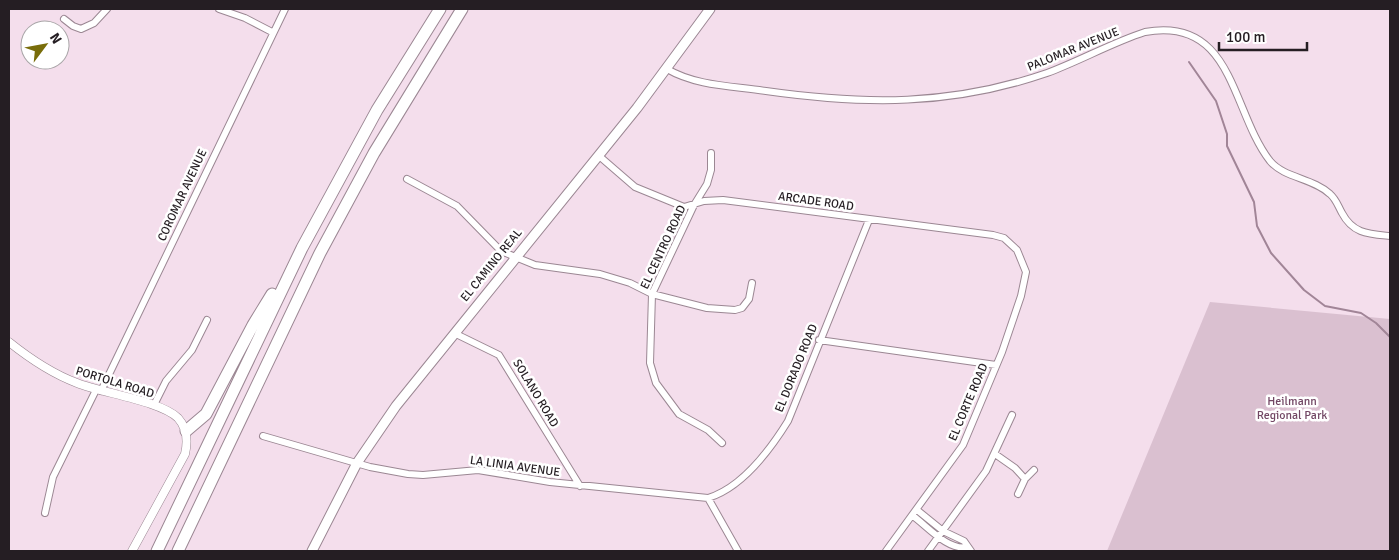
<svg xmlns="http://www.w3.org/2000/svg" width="1399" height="560" font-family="Signika,sans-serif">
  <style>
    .green { fill: #dac0d0 }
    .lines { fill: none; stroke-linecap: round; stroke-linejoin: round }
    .stream { stroke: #a18597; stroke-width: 2 }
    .minor-casing { stroke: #9b8793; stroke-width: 8 }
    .tertiary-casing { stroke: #9b8793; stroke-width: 9 }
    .secondary-casing { stroke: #9b8793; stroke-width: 11 }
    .motorway-casing { stroke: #9b8793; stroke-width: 13 }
    .minor { stroke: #fff; stroke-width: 6 }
    .tertiary { stroke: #fff; stroke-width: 8 }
    .secondary { stroke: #fff; stroke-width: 9 }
    .motorway { stroke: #fff; stroke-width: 11 }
    .labels { text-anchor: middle; stroke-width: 5; stroke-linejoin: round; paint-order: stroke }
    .street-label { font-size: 12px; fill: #251e23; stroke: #fff }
    .park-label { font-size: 12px; fill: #724764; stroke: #fff }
  </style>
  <rect width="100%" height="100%" fill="#f4deec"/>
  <!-- green -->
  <path class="green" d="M1210,302L1390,319V551H1107Z"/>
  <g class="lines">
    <!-- stream -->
    <path class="stream" d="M1189,62L1216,101L1227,134V146L1254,202L1257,226L1271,253L1304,290L1325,306L1361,313L1376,323L1390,337"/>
    <!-- minor casing -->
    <g class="minor-casing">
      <path id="minor" d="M219,9L245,18L272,32
        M64,19L73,26L81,29L94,23L107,9
        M667,69C696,86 733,86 766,91C865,105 951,106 1047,73C1080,61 1111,43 1145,32C1234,16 1231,111 1270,161C1284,178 1313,178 1330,194C1336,199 1338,206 1342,213C1353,234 1369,234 1390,236
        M711,153V170L707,184L694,205L652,294L650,363L656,383L679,414L708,430L722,443
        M598,155L635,187L684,207L704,201L723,200L993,235L1004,238L1017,250L1026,272L1021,296L1002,352L963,445L886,551
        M407,179L457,206L501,251L535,265L600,274L630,283L652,294L707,308L735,310L742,308L749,299L752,283
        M454,333L499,355L580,486
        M819,340L996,365
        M101,391L285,9
        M154,405L166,381L192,350L207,320
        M263,436L370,467L408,474L423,475L478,470L550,482L708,498L738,551
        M995,454L1015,468L1025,479
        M1018,494L1025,479L1034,470
        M708,498C741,488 770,450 788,421L869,220
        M917,510L943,531L964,541L971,551
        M45,513L53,477L96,390
        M913,516C927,526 948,551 967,547
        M928,551L986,471L1012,415"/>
    </g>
    <!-- tertiary casing -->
    <g class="tertiary-casing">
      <path id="tertiary" d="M9,342C29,358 53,374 77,383C102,393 161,401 178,418C187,428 188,441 185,454L132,551"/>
    </g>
    <!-- secondary casing -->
    <g class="secondary-casing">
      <path id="secondary" d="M312,551L357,463L396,406L637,108L710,9"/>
    </g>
    <!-- motorway casing -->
    <g class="motorway-casing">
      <path id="motorway" d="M186,431L206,414L253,325L272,294
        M157,551L302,248L377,110L440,9
        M178,551L320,253L374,153L462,9"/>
    </g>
    <!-- minor -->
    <use href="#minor" class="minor"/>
    <!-- tertiary -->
    <use href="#tertiary" class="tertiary"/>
    <!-- secondary -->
    <use href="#secondary" class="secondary"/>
    <!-- motorway -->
    <use href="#motorway" class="motorway"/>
  </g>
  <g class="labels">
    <!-- street labels -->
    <g class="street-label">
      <text transform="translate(1073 49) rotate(-22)" y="4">PALOMAR AVENUE</text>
      <text transform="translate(182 195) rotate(-65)" y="4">COROMAR AVENUE</text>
      <text transform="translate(816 201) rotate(8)" y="4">ARCADE ROAD</text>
      <text transform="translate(663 247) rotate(-65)" y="4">EL CENTRO ROAD</text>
      <text transform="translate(491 265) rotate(-51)" y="4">EL CAMINO REAL</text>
      <text transform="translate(796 368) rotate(-68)" y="4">EL DORADO ROAD</text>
      <text transform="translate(115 382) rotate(17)" y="4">PORTOLA ROAD</text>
      <text transform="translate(536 393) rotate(59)" y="4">SOLANO ROAD</text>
      <text transform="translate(968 402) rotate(-67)" y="4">EL CORTE ROAD</text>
      <text transform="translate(515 466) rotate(8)" y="4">LA LINIA AVENUE</text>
    </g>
    <!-- park labels -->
    <g class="park-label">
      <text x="1292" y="405">Heilmann<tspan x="1292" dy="14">Regional Park</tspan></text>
    </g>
  </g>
  <!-- border -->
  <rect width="1399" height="560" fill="none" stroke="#251e23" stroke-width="20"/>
  <!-- north arrow -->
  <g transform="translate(45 45) rotate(58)"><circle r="24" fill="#ffffff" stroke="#a8a5a7"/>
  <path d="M0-4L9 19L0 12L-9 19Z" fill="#796d0a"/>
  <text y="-8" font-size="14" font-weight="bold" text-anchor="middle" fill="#251e23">N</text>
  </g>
  <!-- scale -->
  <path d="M1219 42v8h88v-8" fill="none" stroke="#251e23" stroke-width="2.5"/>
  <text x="1226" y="42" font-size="15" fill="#251e23" stroke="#ffffff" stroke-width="4" paint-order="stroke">100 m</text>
</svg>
